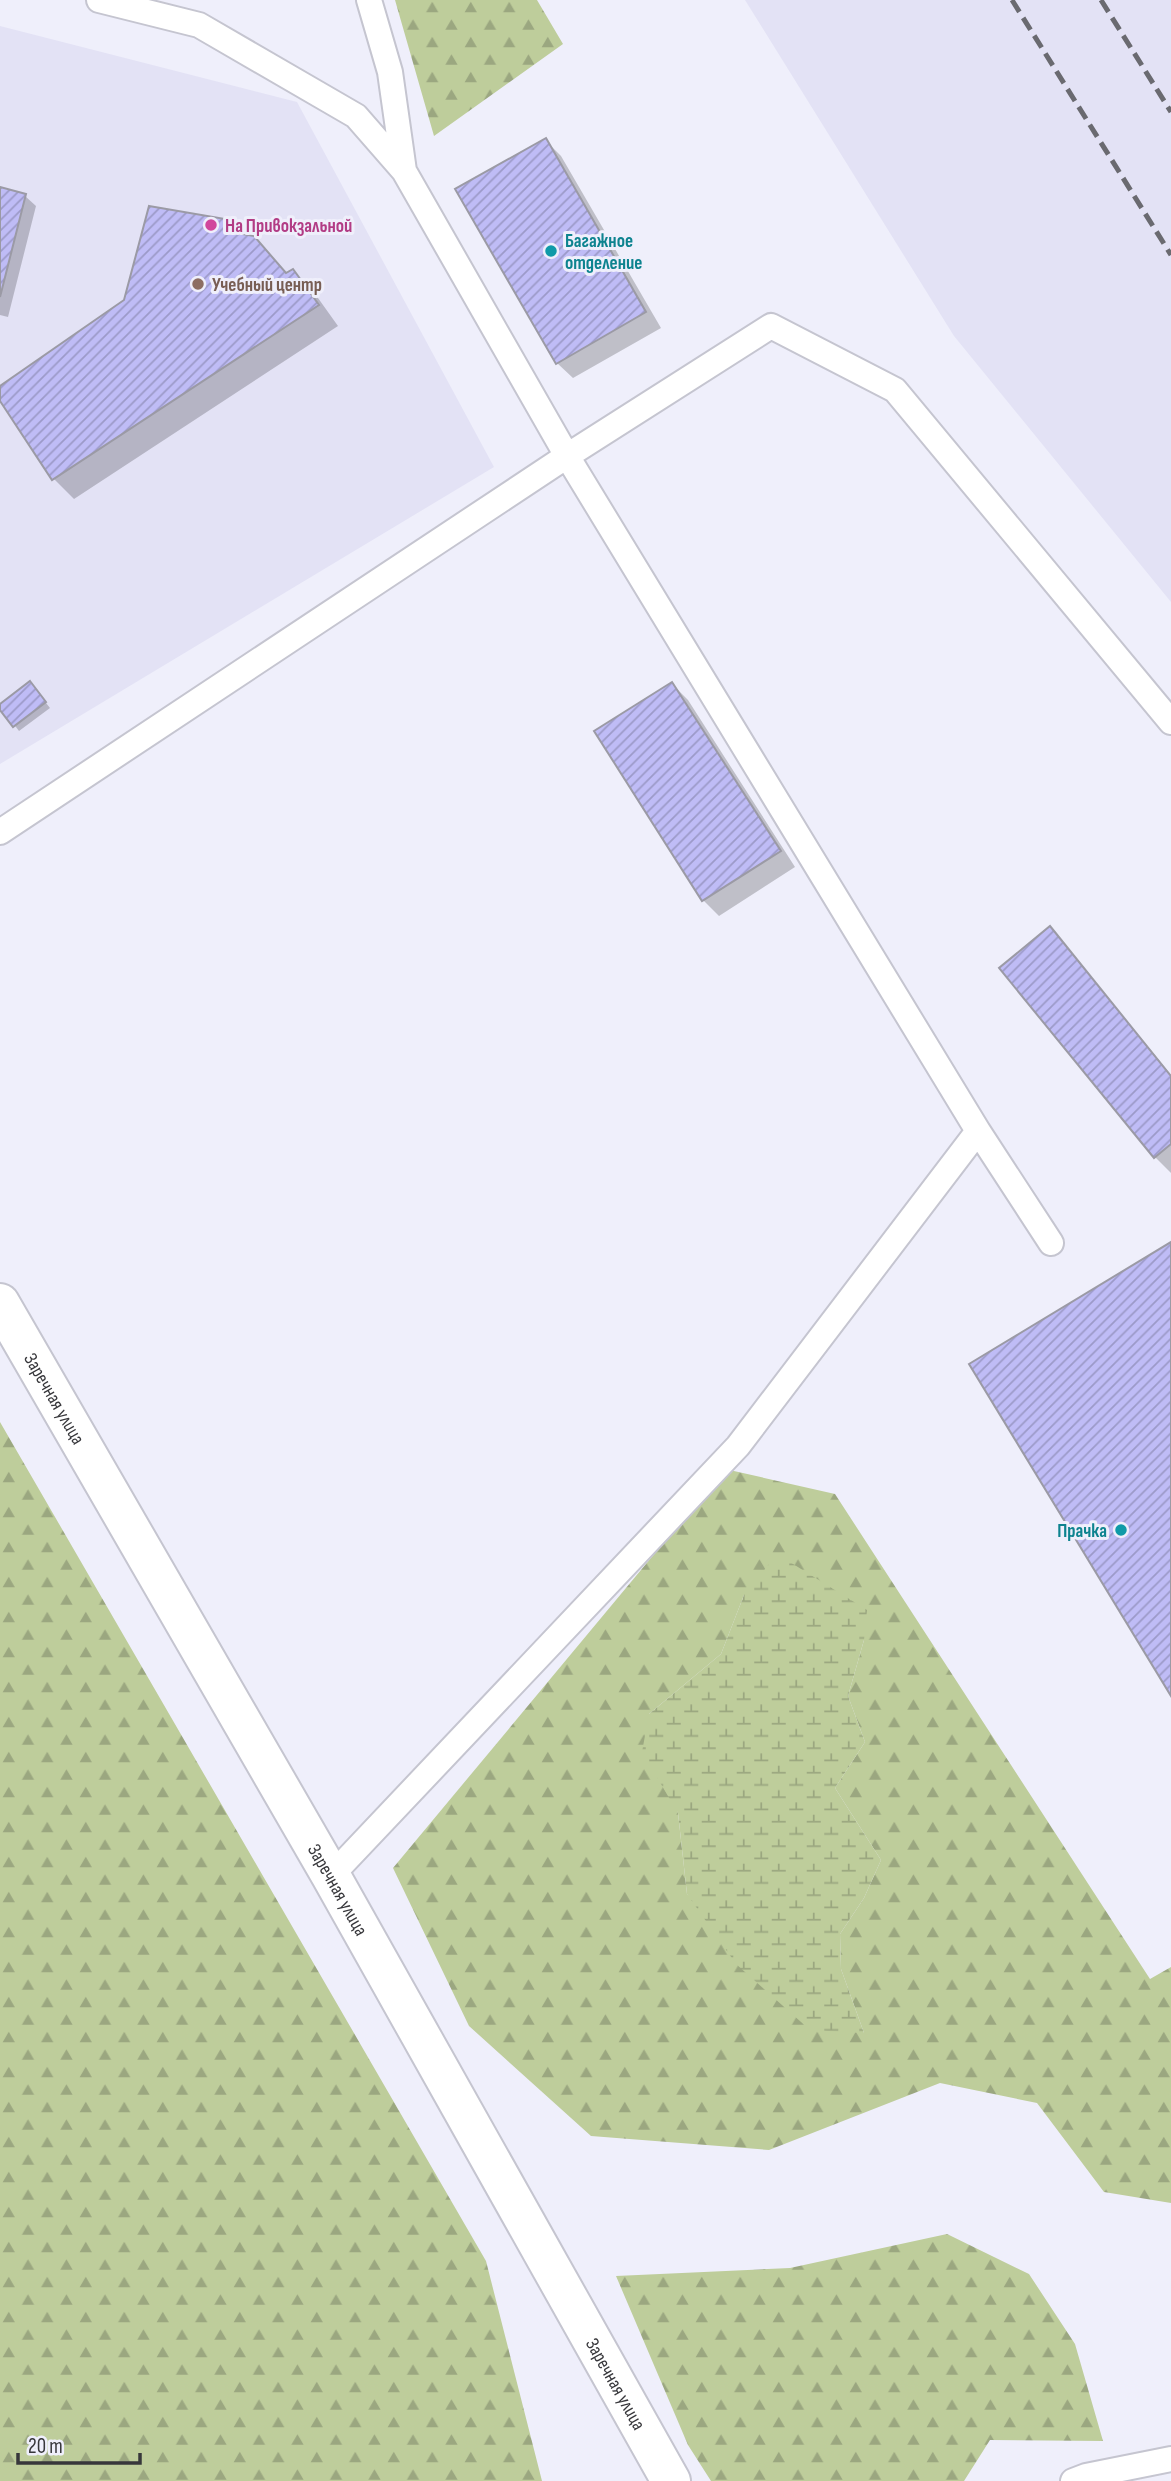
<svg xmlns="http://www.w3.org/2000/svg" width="1171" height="2481" font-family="'Sofia Sans Condensed',sans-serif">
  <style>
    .built { fill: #e3e2f5 }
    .forest { fill: url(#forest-firs); fill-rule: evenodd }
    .wetland { fill: url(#wetland-marsh) }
    .shadow { fill: #0003 }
    .building { fill: url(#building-hatch); stroke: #9b9aa5; stroke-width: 2 }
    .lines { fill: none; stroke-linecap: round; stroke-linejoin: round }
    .lane-casing { stroke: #c5c5d0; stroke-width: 28 }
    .secondary-casing { stroke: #c5c5d0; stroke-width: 42 }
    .lane { stroke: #fff; stroke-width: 24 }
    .secondary { stroke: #fff; stroke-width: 38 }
    .rail { stroke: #6a6a70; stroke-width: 5; stroke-dasharray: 14 7; stroke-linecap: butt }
    .hotel-dot { fill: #d1479c; stroke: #efeffb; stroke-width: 2.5 }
    .culture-dot { fill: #0f9aa8; stroke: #efeffb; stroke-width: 2.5 }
    .education-dot { fill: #8d6e63; stroke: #efeffb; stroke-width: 2.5 }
    .labels { text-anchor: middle; stroke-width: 6; stroke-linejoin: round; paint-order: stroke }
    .hotel-label { font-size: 19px; font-weight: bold; fill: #b23c85; stroke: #efeffb; text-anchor: start }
    .culture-label { font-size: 19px; font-weight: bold; fill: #0d838f; stroke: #efeffb; text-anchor: start }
    .education-label { font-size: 19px; font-weight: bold; fill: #785e54; stroke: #efeffb; text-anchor: start }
    .street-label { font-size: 19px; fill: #37373b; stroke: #efeffb }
  </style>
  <defs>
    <pattern id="forest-firs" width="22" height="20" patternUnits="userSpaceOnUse" patternTransform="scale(1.75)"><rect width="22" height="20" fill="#becd9b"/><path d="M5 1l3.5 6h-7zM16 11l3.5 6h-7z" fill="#9ba780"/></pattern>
    <pattern id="wetland-marsh" width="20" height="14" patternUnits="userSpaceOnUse" patternTransform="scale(1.75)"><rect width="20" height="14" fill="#becd9b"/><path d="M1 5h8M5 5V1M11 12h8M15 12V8" fill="none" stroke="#9ba780"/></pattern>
    <pattern id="building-hatch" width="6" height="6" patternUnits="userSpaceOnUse" patternTransform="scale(1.75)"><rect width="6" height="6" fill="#bfbcf6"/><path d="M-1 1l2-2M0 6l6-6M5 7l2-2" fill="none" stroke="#9c9ac8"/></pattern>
  </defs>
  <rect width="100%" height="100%" fill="#efeffb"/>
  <!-- built -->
  <path class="built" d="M745,0H1171V602L954,336Z
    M0,26L297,102L494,467L0,764Z"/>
  <!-- forest -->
  <path class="forest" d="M395,0H537L563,44L434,136Z
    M0,1422L486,2261L542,2481H0Z
    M725,1469L835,1494L1150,1979L1171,1967V2203L1104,2192L1037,2103L940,2083L769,2150L591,2136L469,2026L393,1868ZM744,1595L864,1640L848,1696L865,1742L835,1788L881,1860L864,1898L840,1934L841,1969L864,2033L687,1894L678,1813L649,1714L721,1654Z
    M947,2234L1029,2274L1075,2344L1103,2441L990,2440L964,2481H711L688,2445L616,2276L790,2268Z"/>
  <!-- wetland -->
  <path class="wetland" d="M777,1554L867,1610L864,1640L848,1696L865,1742L835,1788L881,1860L864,1898L840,1934L841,1969L864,2033L810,2030L736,1964L687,1894L678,1813L642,1752L649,1714L721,1654L744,1595Z"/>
  <!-- shadow -->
  <path class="shadow" d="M545,140L561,156L661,328L573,378L557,363Z
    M0,189L25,196L36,206L8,317L0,315Z
    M230,222L245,237L253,238L287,274L292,271L313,291L338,326L74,499L54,479L0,397V388L125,301Z
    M672,684L688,700L795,867L719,916L703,900L596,732Z
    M35,689L50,708L19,731L0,706Z
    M1050,929L1065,945L1171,1075V1173L1155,1157L1001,968Z"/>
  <!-- building -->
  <path class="building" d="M546,138L646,312L556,364L455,189Z
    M0,187L26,194L0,297Z
    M149,206L231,220L230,232L254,236L286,273L293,269L319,305L52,480L0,401V386L124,300Z
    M30,681L46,702L13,727L0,710V704Z
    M672,682L781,851L702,901L594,731Z
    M1050,926L1171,1076V1144L1154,1158L999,968Z
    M1171,1242V1696L969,1364Z"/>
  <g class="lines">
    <!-- lane casing -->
    <g class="lane-casing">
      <path id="lane" d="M99,0L199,25L356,116L404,171L567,456L978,1131L738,1446L331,1876
        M369,0L390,72L404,171
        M0,832L567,456L771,326L895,390L1171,722
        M978,1131L1051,1243
        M1073,2481L1086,2476L1171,2459"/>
    </g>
    <!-- secondary casing -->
    <g class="secondary-casing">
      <g id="secondary">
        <path id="s1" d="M0,1303L331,1876L671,2481"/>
      </g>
    </g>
    <!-- lane -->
    <use href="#lane" class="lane"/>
    <!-- secondary -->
    <use href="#secondary" class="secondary"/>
    <!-- rail -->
    <path class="rail" d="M1012,0L1171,255
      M1101,0L1171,112"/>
  </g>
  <!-- markers -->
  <circle class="hotel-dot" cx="211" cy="225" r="7"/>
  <g class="culture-dot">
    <circle cx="551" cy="251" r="7"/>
    <circle cx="1121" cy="1530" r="7"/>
  </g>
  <circle class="education-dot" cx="198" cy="284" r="7"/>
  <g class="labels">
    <!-- hotel labels -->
    <g class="hotel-label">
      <text x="225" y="232">На Привокзальной</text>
    </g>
    <!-- culture labels -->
    <g class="culture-label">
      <text x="565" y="247">Багажное<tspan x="565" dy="22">отделение</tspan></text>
      <text x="1107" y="1537" text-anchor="end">Прачка</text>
    </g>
    <!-- education labels -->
    <g class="education-label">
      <text x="212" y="291">Учебный центр</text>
    </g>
    <!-- street labels -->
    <g class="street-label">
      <text dy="7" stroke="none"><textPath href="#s1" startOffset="110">Заречная улица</textPath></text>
      <text dy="7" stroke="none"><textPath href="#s1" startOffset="677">Заречная улица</textPath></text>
      <text dy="7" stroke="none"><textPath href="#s1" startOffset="1244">Заречная улица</textPath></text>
    </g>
  </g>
  <!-- scale -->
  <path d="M18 2453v10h122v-10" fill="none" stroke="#37373b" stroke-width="3.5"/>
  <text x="28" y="2453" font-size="21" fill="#37373b" stroke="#efeffb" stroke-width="5" paint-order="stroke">20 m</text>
</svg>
